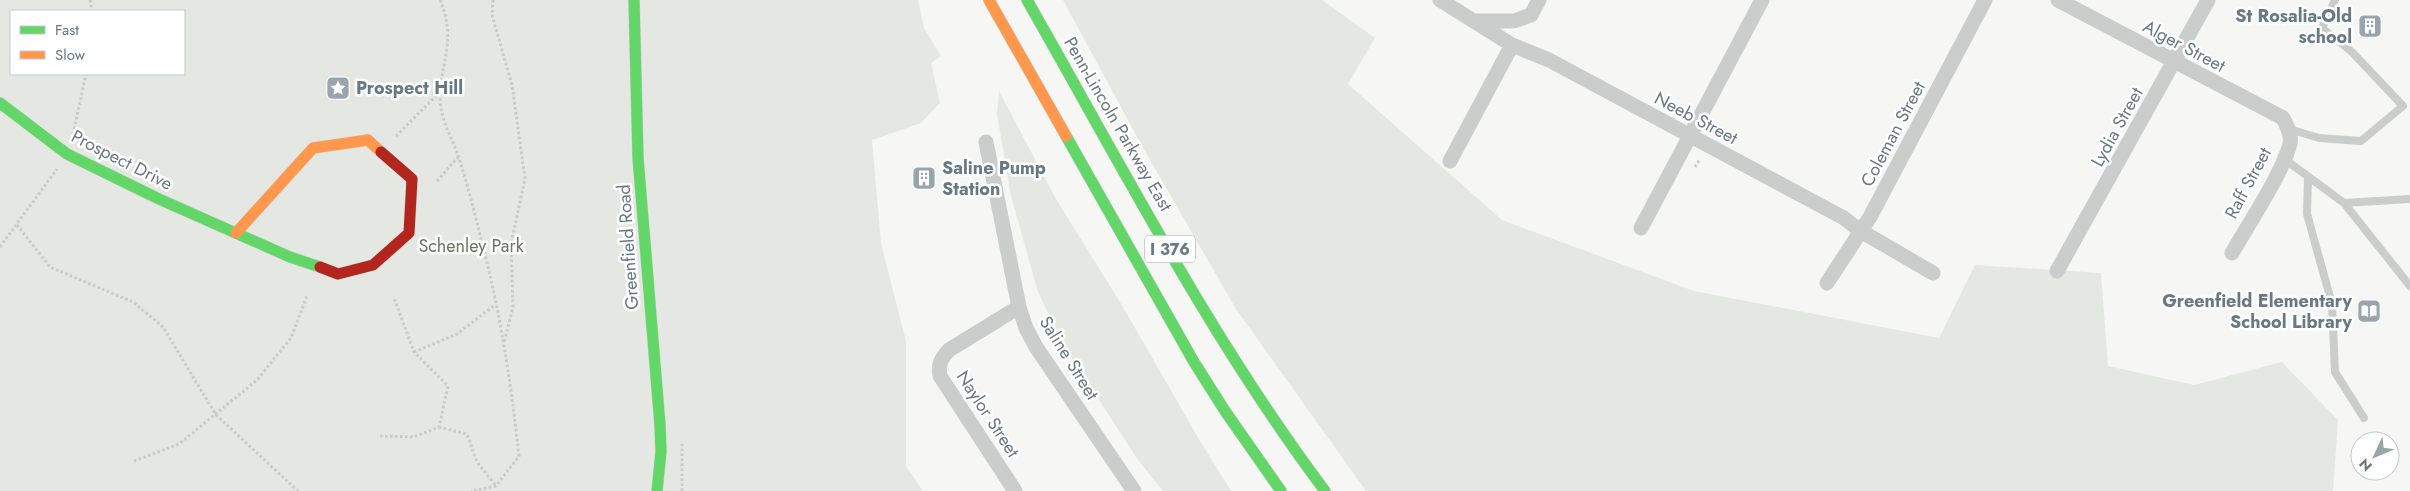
<svg xmlns="http://www.w3.org/2000/svg" width="2410" height="491" font-family="Jost,sans-serif">
  <style>
    .green { fill: #e5e8e2; fill-rule: evenodd }
    .lines { fill: none; stroke-linecap: round; stroke-linejoin: round }
    .fast-casing { stroke: #d2d3d4; stroke-width: 12 }
    .slow-casing { stroke: #d2d3d4; stroke-width: 12 }
    .jam-casing { stroke: #d2d3d4; stroke-width: 12 }
    .path { stroke: #c8c9ca; stroke-width: 3; stroke-dasharray: 2.5 2.5; stroke-linecap: butt }
    .lane { stroke: #cbcccc; stroke-width: 8 }
    .street { stroke: #cbcccc; stroke-width: 15 }
    .fast { stroke: #63d668; stroke-width: 11 }
    .slow { stroke: #ff974d; stroke-width: 11 }
    .jam { stroke: #b3261e; stroke-width: 11 }
    .labels { text-anchor: middle; stroke-width: 5; stroke-linejoin: round; paint-order: stroke }
    .shield { fill: #fff; stroke: #94a1aa; stroke-width: 1 }
    .shield-label { font-size: 16px; font-weight: bold; fill: #667985 }
    .poi-label { font-size: 18px; font-weight: bold; fill: #667985; stroke: #fff; text-anchor: end }
    .street-label { font-size: 18px; fill: #667985; stroke: #fff }
    .park-label { font-size: 18px; fill: #667761; stroke: #fff }
  </style>
  <rect width="100%" height="100%" fill="#f6f6f5"/>
  <!-- green -->
  <path class="green" d="M0,0H918L924,28L941,56L931,63L940,103L921,123L872,140L881,243L906,341V466L923,491H0ZM11,11H184V74H11Z
    M1063,0H1322L1375,38L1348,84L1502,220L1694,291L1939,338L1975,265L2101,273L2108,366L2194,385L2282,362L2338,420L2333,491H1366L1236,309L1142,146Z
    M999,91L1056,199L1123,307L1200,441L1231,491H1163L1138,460L1064,346L1038,292L1011,196L997,114Z"/>
  <g class="lines">
    <!-- fast casing -->
    <g class="fast-casing">
      <path id="fast" d="M634,0L638,158L660,425L661,452L657,491
        M1027,0C1122,166 1210,338 1325,491
        M0,103L67,154L159,199L290,257L320,267
        M1066,136L1194,362L1225,411L1281,491"/>
    </g>
    <!-- slow casing -->
    <g class="slow-casing">
      <path id="slow" d="M989,0L1066,136
        M236,233L313,148L368,140L381,152"/>
    </g>
    <!-- jam casing -->
    <g class="jam-casing">
      <path id="jam" d="M320,267L338,274L373,265L409,233L412,179L381,152"/>
    </g>
    <!-- path -->
    <path class="path" d="M90,0L92,11
      M440,0C459,45 436,68 441,108C443,124 453,140 458,155C467,182 474,211 481,239C500,310 511,383 519,456L496,486L471,491
      M493,0L492,15L512,85L525,179L511,244L513,307L504,343
      M73,134L86,74
      M396,136L440,92
      M1695,167L1700,159
      M437,181L458,157
      M17,225L50,267L133,302L163,327L216,415L298,491
      M0,247L57,169
      M414,352L457,334L495,305
      M439,427L467,434L477,462L496,486
      M380,436L414,437L439,427L448,386L414,352L394,298
      M134,461L179,444L257,380L291,338L307,296
      M682,491V444"/>
    <!-- lane -->
    <path class="lane" d="M2289,129L2319,138L2361,141L2403,106L2352,52L2322,28L2335,0
      M2283,158L2344,203L2410,286
      M2308,177L2307,214L2332,304L2335,372L2364,418
      M2344,203L2410,199"/>
    <!-- street -->
    <path class="street" d="M1440,0L1512,45L1549,60L1844,218L1859,230L1933,273
      M2058,0L2283,118C2287,126 2292,135 2290,144C2281,176 2249,223 2232,253
      M1477,21H1514L1531,15L1539,0
      M986,142L1019,307L1026,328L1036,347L1134,491
      M1450,161L1512,45
      M1641,228L1762,0
      M2057,271L2208,0
      M1827,283L1870,217L1985,0
      M1015,491L940,376C938,365 941,358 949,350L1019,307"/>
    <!-- fast -->
    <use href="#fast" class="fast"/>
    <!-- slow -->
    <use href="#slow" class="slow"/>
    <!-- jam -->
    <use href="#jam" class="jam"/>
  </g>
  <!-- icons -->
  <defs>
    <g id="building-square" transform="scale(1.25)"><rect x="-9" y="-9" width="18" height="18" rx="4" fill="#98a5ac" stroke="#fff"/><path d="M-4-6H4V6H1V3H-1V6H-4ZM-2.5-4.3h1.7v1.8h-1.7ZM.8-4.3h1.7v1.8H.8ZM-2.5-1h1.7V.8h-1.7ZM.8-1h1.7V.8H.8Z" fill="#fff"/></g>
    <g id="sight-square" transform="scale(1.25)"><rect x="-9" y="-9" width="18" height="18" rx="4" fill="#98a5ac" stroke="#fff"/><path d="M0-6L1.8-2.2L6-1.7L2.9 1.2L3.7 5.4L0 3.3L-3.7 5.4L-2.9 1.2L-6-1.7L-1.8-2.2Z" fill="#fff"/></g>
    <g id="library-square" transform="scale(1.25)"><rect x="-9" y="-9" width="18" height="18" rx="4" fill="#98a5ac" stroke="#fff"/><path d="M-6-4Q-3-5.5-.7-3.5V5Q-3 3-6 4ZM6-4Q3-5.5 .7-3.5V5Q3 3 6 4Z" fill="#fff"/></g>
  </defs>
  <g fill-rule="evenodd">
    <use href="#building-square" x="2370" y="26"/>
    <use href="#sight-square" x="338" y="88"/>
    <use href="#building-square" x="924" y="178"/>
    <use href="#library-square" x="2369" y="311"/>
  </g>
  <g class="labels">
    <!-- shield labels -->
    <rect class="shield" x="1145" y="235.5" width="50" height="27" rx="4"/>
    <g class="shield-label">
      <text x="1170" y="255">I 376</text>
    </g>
    <!-- poi labels -->
    <g class="poi-label">
      <text x="2352" y="22">St Rosalia-Old<tspan x="2352" dy="21">school</tspan></text>
      <text x="356" y="94" text-anchor="start">Prospect Hill</text>
      <text x="942" y="174" text-anchor="start">Saline Pump<tspan x="942" dy="21">Station</tspan></text>
      <text x="2352" y="307">Greenfield Elementary<tspan x="2352" dy="21">School Library</tspan></text>
    </g>
    <!-- street labels -->
    <g class="street-label">
      <text transform="translate(2184 46) rotate(28)" y="6">Alger Street</text>
      <text transform="translate(1696 118) rotate(28)" y="6">Neeb Street</text>
      <text transform="translate(1118 124) rotate(60)" y="6">Penn-Lincoln Parkway East</text>
      <text transform="translate(2117 127) rotate(-61)" y="6">Lydia Street</text>
      <text transform="translate(1893 134) rotate(-62)" y="6">Coleman Street</text>
      <text transform="translate(122 160) rotate(27)" y="6">Prospect Drive</text>
      <text transform="translate(2248 183) rotate(-62)" y="6">Raff Street</text>
      <text transform="translate(628 247) rotate(-94)" y="6">Greenfield Road</text>
      <text transform="translate(1069 358) rotate(58)" y="6">Saline Street</text>
      <text transform="translate(988 414) rotate(57)" y="6">Naylor Street</text>
    </g>
    <!-- park labels -->
    <g class="park-label">
      <text x="471" y="252">Schenley Park</text>
    </g>
  </g>
  <!-- legend -->
  <rect x="10" y="10" width="175" height="65" fill="#ffffff" stroke="#c2c9ce"/>
  <rect x="20" y="26" width="25" height="8" fill="#63d668" stroke="#c2c9ce"/>
  <text x="55" y="35" font-size="15" fill="#667985">Fast</text>
  <rect x="20" y="51" width="25" height="8" fill="#ff974d" stroke="#c2c9ce"/>
  <text x="55" y="60" font-size="15" fill="#667985">Slow</text>
  <!-- north arrow -->
  <g transform="translate(2375 456) rotate(226)"><circle r="24" fill="#ffffff" stroke="#c2c9ce"/>
  <path d="M0-4L9 19L0 12L-9 19Z" fill="#98a5ac"/>
  <text y="-8" font-size="14" font-weight="bold" text-anchor="middle" fill="#667985">N</text>
  </g>
</svg>
